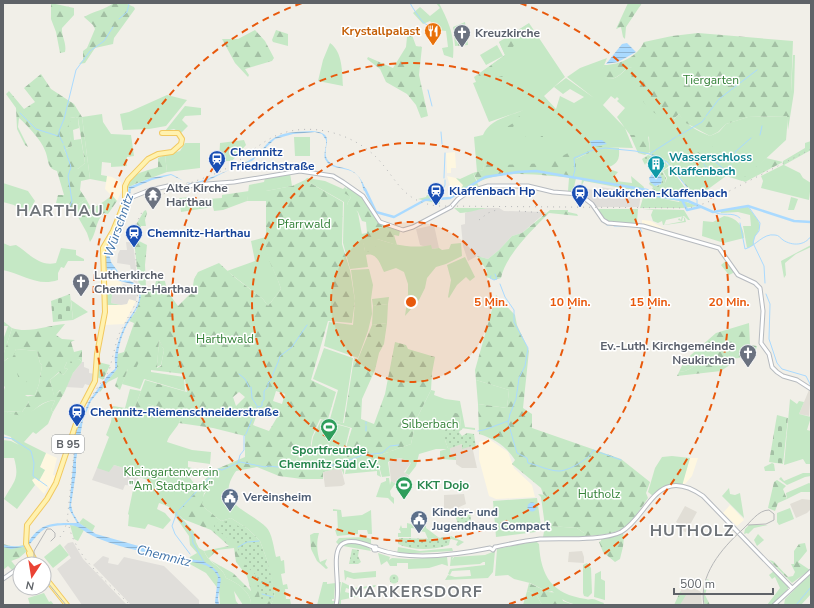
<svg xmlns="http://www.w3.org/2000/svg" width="814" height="608" font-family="'Nunito Sans',sans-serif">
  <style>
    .commercial { fill: #fef7e0 }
    .industrial { fill: #e0deda }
    .education { fill: #e1ded6 }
    .green { fill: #c5e8c5 }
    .forest { fill: url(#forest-firs); fill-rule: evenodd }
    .cemetery { fill: url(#cemetery-stones) }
    .park { fill: url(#park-dots) }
    .water { fill: url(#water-rules) }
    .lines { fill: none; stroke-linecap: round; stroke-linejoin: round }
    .stream { stroke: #aadaff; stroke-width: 1 }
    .river { stroke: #aadaff; stroke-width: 2.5 }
    .secondary-casing { stroke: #b6babf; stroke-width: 5 }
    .primary-casing { stroke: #f2c960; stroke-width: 6 }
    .secondary { stroke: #fff; stroke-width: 3 }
    .primary { stroke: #fff2af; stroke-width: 4 }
    .tram { stroke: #b6b7b8; stroke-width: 1 }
    .rail { stroke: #b6b7b8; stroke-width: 1; stroke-dasharray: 1 5; stroke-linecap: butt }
    .ring { fill: none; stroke: #e8590c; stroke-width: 2; stroke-dasharray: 7 5 }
    .labels { text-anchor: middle; stroke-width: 3; stroke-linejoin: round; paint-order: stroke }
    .shield { fill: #fff; stroke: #8f9295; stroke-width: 1 }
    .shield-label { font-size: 11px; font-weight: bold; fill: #5f6368 }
    .food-label { font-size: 12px; font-weight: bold; fill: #c56008; stroke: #fff; text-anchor: end }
    .worship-label { font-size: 12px; font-weight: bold; fill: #5b616d; stroke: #fff; text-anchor: start }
    .park-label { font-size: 12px; fill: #348238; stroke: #fff }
    .transit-label { font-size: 12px; font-weight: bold; fill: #164399; stroke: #fff; text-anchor: start }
    .culture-label { font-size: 12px; font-weight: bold; fill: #0d838f; stroke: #fff; text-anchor: start }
    .leisure-label { font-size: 12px; font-weight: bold; fill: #27864d; stroke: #fff }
    .service-label { font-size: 12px; font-weight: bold; fill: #4e5e75; stroke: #fff; text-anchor: start }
    .water-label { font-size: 13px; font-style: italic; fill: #4174aa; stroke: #fff }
    .district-label { font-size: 16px; font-weight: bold; letter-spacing: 1px; fill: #70757a; stroke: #fff }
    .centre { fill: #e8590c; stroke: #fff; stroke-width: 2 }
    .ring-label { font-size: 12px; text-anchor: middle; font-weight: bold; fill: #e8590c; stroke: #fff; stroke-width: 3; stroke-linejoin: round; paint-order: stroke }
  </style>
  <defs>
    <pattern id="forest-firs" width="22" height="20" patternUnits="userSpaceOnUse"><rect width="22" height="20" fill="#c5e8c5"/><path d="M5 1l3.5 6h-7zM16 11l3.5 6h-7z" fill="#a3c0a4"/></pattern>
    <pattern id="cemetery-stones" width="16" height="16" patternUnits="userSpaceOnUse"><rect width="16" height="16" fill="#c5e8c5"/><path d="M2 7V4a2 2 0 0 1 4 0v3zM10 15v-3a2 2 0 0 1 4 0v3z" fill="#a3c0a4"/></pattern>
    <pattern id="park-dots" width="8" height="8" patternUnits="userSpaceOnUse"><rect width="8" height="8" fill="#c5e8c5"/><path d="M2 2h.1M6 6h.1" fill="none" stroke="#a3c0a4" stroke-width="1.8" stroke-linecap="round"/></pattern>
    <pattern id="water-rules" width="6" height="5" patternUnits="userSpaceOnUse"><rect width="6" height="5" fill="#aadaff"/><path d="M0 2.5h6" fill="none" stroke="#8eb4d2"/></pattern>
  </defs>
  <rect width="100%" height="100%" fill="#f1efe8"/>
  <!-- commercial -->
  <path class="commercial" d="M455,152L456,168H451V173H447L446,153Z
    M107,176L112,177L121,182L122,190L117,201L105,189Z
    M447,176L456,178L463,185L460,192L453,195Z
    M642,220L651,221L666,230L663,231L642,224Z
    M106,266L117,281L121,282L122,288L105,291Z
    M129,299L136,301L124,324L105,325L107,305L127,304Z
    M489,439L508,452L514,468L532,485L535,497L496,499L489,496L479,459V442Z
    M46,453L57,458L53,475L58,476L51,489L48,487L44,494L31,480L45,470L40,467Z
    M690,458H698L692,476L685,484H682Z
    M730,505L744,520L737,526L723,513Z"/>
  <!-- industrial -->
  <path class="industrial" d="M600,187L621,190V194L633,197H640L641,194L639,207H596L580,194L581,188L594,190L595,195Z
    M488,208H499L504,211L546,212L522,233L512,236L499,250L488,259L477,256L468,261L463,246L461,225L465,224V213L469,211Z
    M434,225L439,248L432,249L420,245L416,229Z
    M126,242H133L138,285L133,281L130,265L117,263L118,254L120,250H127Z
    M123,284L134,286L137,290L136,301L129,299L127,304L121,305L111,303L113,289L122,288Z
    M82,362H84V367L89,369V373L95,374L91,386L85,384L83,388L66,387L73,373Z
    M114,465L140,473L136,486L125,485L123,490L92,480L97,468H110Z
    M73,542L83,559L127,605H82L57,569L71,558L64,547L68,543Z
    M103,556L109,558L108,563L118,565L124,557L164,566L199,600V605H131L93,565Z"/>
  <!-- education -->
  <path class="education" d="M809,390L811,391L809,416L799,414Z
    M462,444L463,447L472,446L477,468H462L456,464V457H451L450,448Z
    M396,458L404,459L411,463L404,472L409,476L404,484L402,483L396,484L391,481L389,462Z
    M341,468L345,484L342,486L325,487L323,472Z
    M464,494L466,504L457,508L444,509V495Z
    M802,499L811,500V509L807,513L796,518L790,504Z
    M685,506L697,512L686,532L681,531L680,525L676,522Z
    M582,551L584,557V563L568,562L569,552Z
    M685,583L701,592L702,605H680L685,595L680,592Z"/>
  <!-- green -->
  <path class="green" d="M436,3H439C449,23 455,35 453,58L444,55L442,48L448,47L446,31L437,30L430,21L423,24L413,13L420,7L430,16L440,8Z
    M529,23L565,77L544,96L556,109L560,96L574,103L584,97L570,89L563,94L554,87L566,78L594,98L567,77L580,68L607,58L601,73C611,85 620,76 628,67L633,68L674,119L679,114C688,126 695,130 710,136L719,132L726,124L748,117L788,116L786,140L742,181L726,176L696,198L669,161L650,153L649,137L646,135H630L617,117L625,108L617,101L619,99L617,97L615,99L611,96L603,105L600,102L625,128L633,148L603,147L549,164L494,166L485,160L483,170L477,172L474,137L483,135C489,120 509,116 524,110L489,122L473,83L476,82L474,77L505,55L499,42Z
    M330,43C343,52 342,73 343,86L318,81L323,60Z
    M497,45L503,56L486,65L480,55Z
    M793,55H795L794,92H791Z
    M167,95L187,100L166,126L149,129L123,130L120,114L129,112Z
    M185,106L201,108V115L185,116L182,120L188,126L181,133L174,129L165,131Z
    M102,114L103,122L111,134L131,135L134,156L127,157L126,161L127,166L111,167V163L102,162L101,175L107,176L106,182L90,179L82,117Z
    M76,117L78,118L79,128L73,130L74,140L81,139L85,163L78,169L68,157L64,150L72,146L67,123L70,118Z
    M294,137H310V156H295Z
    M244,140L246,145L232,161H219L220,143Z
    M811,141V150L784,165L800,173L803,178L811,183L809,200L761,188L763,181L761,176L783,165V161L805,148V143Z
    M185,143H200V168L167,172L165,155L180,151Z
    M606,149L619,150C620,161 616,165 606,168L618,172L613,178L616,181L632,183L631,176L644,187L643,192L584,181L582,185L583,189L581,188L582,179L576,178L573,192L568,191L569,178H576V159L593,151Z
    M670,167L688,192L687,197L660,193L659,190L665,183L667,178L663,171Z
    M290,173L292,186L266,191V201H247L249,185L264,182L265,178Z
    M473,173L479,187L462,194L460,192L463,185L456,178L460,179Z
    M307,178L325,181L343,189L345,187L351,197L347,204L354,207L358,213L365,251L377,239C395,245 413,249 431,245L432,249L439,248L442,250L449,249L451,244L461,243L462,256L446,264L436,267L427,278L425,288L419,300L405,316L408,294V284L404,272L396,268L384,272C380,264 377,252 366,255L368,267L350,269L343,243L344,202L305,180Z
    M3,183L28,191L35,201L27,215L14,205L3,202Z
    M645,191L646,194L653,195V200L664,199L679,202L680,200L698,206L683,208H640Z
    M427,195L440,196V204L418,199L426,197Z
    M791,197L798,199L794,210H788Z
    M86,199L91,208L78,217L73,208Z
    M739,207H748L758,220L760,226L758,232L754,238V245L747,248L743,226H751L750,215L738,212L721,213L720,211Z
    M454,208H488C479,209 468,213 460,213Z
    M597,209H638L637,222L634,224C616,223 608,226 597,209Z
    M643,209L684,210L690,220H688L684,216L666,220L664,225L684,221V218L683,217L682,221L678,220L679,218L681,220L682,216L685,218L686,222L665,225H663L662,221L658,223L653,221L651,215L653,210Z
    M724,216C736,217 744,226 744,238L724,243L702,236L703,221L713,222Z
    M266,237C264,256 276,271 281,289L268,306L263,299L227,271L255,261L251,241Z
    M3,243L10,246L16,245C29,253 39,267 56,263L61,248L76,250V255L84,259V261H68L64,268L61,267L58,273V280C37,287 23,274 3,270Z
    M811,245V247L796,254L785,263L786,275L784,278L781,261Z
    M465,257L475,277L470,281L466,277L457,285L449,298L448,297L451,280L447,265Z
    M727,260L735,272L729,275L721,265Z
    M369,269L373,285L371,299L372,314L368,331L358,358L324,346L329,322L353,325L355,301L351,270Z
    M113,289L111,303L121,305H107L105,291Z
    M71,300L88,312L73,320Z
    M388,304L387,323L372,325L373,306Z
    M3,321L12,328L3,356V340L8,326H3Z
    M159,340L164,350L161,365L157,367Z
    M708,340V360L685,371L679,372L684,361Z
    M324,348L353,358L343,423L330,419L338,390L313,379Z
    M16,349L37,351L40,363L42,365L39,384L35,395H25L28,397H26L29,402L22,412L4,411C32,423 33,403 55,400L51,410L53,412L48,424L36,434L33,432L24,442L46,453L40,467L45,470L39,481L35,478L32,480L35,485L17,509L4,499C14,481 20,479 14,458H3V440L11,441L19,445L12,440L11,437L3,434V393L5,387L3,385V362L13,355Z
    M79,359L82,362L73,373L64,393L60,390L54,396L50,380L60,372L63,375L68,369L64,368L67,362Z
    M138,362H151V372L184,377L185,391L144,379L140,389L122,384L128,369Z
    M476,380L509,390L507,408L478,404Z
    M130,389L141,391L135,407L148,404L177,414L180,420C178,428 169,434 167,442L192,450L211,452L210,464L188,461V467L192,468L188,475L198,489L180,511V516L194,532L196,542L199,548L204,551C210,566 222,565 226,578C236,582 252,592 251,605H243L234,591L236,601L239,605H220L219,590L206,573L188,563L190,557L197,553L190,545L189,536L175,516C174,508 166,505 159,503L157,509L165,513L171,520L163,529L148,524L145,529L128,526L129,515L128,514L133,490H146L148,480L139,477L140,473L114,465L109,472L97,468L109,437L106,435L111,422L113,406L125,408Z
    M431,390L435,391L434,395L445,399L460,401L465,427L475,428V430L461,428L460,414L445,416V440L448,449H436L419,454L416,466L409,475L405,473L411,463C402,457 397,457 388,462L390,476L382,477L378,462H373L378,463L381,477L377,475V471L345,474L347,465L354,463L344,464L330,461L320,466L296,461L300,447L311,449L313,437L321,420L350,428L346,444L348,461L370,453L380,455L411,444L416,420Z
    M790,399L797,404L799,401L804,402L799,414L811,417L807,430L811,431V464H806L803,459L784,465Z
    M450,448L451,457H456V460L440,459V451Z
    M672,456L690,458L682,486H671L653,496L648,492L655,468L662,457Z
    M772,463L774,464L775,471H765L764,467Z
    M236,471C213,504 249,510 266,527C272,532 274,549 276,557L280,556L281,561L284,560L285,573L281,574L283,585L287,584L288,589H285L286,599H290L291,605H271L275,594L267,560L260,541L248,529L231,518L221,521L206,509L202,504C201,488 224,478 236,471Z
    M803,473H811V476L805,477L787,485L779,479L781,477L784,481Z
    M409,476L406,486L401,483L396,484H395L390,491L391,496L394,498V504L388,498L376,497L381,483L386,481V478H389L390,485L391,481L396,484L402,483L404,484Z
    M809,483L811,484V492H801L787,499L786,493Z
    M729,488L730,494L735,495L740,493L744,518L722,496Z
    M538,494L545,495L550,499V526L577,528L584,533V537H543L545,526L541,497Z
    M537,498L541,526L536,527V532L496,537L493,501Z
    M790,508L794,519L779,525L777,522V513Z
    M333,509L341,510L342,517L362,515L371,510L372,534H368L367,530H358V534L337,536L335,530H338L337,511H333Z
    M83,518L95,526L92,532L79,523Z
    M407,523L411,524L414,527L426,526V528L438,537L448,539L451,536L464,542L458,546L456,545L458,541L451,539L450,540L444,537L428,539L425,532L419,531V529L411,528V537H398V533H401L400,530H399L401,525L402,528H407Z
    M70,525L77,526L84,530L78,541L74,539Z
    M749,525H768L754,528L748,534L747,533L744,534L745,529Z
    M758,534L764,540L757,546L754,540Z
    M371,535V545C358,540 351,538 339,545L336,542L339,538L365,537L371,539Z
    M536,541L539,544C541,577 552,594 586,599C588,600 590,599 592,599C596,599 600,602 604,603L603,605C579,605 570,608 552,591L548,592L530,583L514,579L508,575L495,576L497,549Z
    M348,543H355L369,547L371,551L343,546Z
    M60,544L69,555L53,568L44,557Z
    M398,547L420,551L452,548L453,551L397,554Z
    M495,551L493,572L488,578L445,580L448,575L455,577L471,576L470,570L452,571L450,575L448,574L450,569L485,565V562H483L480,564L450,566L451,557H453L452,560L454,557L485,555Z
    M3,552H4L17,568L12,570L8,566L3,570Z
    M378,553L390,557L389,560L392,558L408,559L447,557L448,566L442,564L429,568L408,569V563H397V566H390L387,561L381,565Z
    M587,563L591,568L592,593L588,597L584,596L583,593V565Z
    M344,570L353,573L376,571V577L354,579L347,577L345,581Z
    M601,571V579L605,581V600L594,597L595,574Z
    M811,573V594L801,605H784L785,599Z
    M323,582H327V584L336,583V600L335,585L334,599H332V601H336L335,605L334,602L333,605H317Z
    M339,582H341L339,600L342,582L354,588L376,585L375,587L353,590L346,588L345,592L353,594L375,593L341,600V605H337Z
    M527,591L536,594L542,605H523Z
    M44,593L49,602L51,601L54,605H30L28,598Z"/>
  <!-- forest -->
  <path class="forest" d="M51,3L74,8V15L62,28C61,36 67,43 65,52L60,53L56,32L51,19Z
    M114,3H125L134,7L135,9L114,38L113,44L95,48L85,63L79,64L83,60V51L87,48L95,29L93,25L84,17C94,11 104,10 114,3Z
    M628,3H642L626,27L625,39L623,37L621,27L616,29Z
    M255,30L265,41L274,58L272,61L245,69L249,75L248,77L235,63L222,39H238Z
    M276,30L288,34V46L273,42L272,40Z
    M698,33L793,41L791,91L794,92L788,130L787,116L748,117L726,124L718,132L710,136L684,122L679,114L669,123L649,109L631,86L632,68L628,67C619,76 611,85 600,73L604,65C620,65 638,56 644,42L672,36Z
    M515,34L520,39L511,49L510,57L480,76L478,75L505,55L499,42Z
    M412,35L416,46L422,47L419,75L428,116L421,118L416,105L407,94L386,82L380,69L367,59L368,57L393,68L406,47L407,37Z
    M41,74L51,89L74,104L82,117L90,179L81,181L80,190L86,199L73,208L56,203L58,195H64L57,171C47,168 49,162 46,153C43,142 28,126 19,118L18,127L28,147L25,145L17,129L16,108L6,94L9,91L24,109L35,102L24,88ZM76,117L78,118L85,163L78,169L75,159L68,157L64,150L72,146L68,123L71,121L70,118Z
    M502,76L503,77L500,90L492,81V79Z
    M516,113L520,117L513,127V130H506L505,128L515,122Z
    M526,131L535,136H543V137L531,138L524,144H516L518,141L517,139L525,137Z
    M630,135H648L650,152L645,155L638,153Z
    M726,141V148L723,152L717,151L712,146L713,143H718L717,146L721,147Z
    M600,146L619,148V150C603,149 590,151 576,159V178C544,176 508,168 478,182L473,173L483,170L485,158L491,164L501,165L548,163L568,153Z
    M697,152L704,153L706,156L713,159L719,167L714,165Z
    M650,153L669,161L691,191V192L667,162L648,154Z
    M165,155L167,172L135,184L129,187L126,192C127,173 144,172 158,167V158Z
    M766,158L783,162L745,182L741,180Z
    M305,180L343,202L342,244L350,270L355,301L352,323L328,321L311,380L336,392L328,419L344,423L354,358L358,359L372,325L387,323L384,344L379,353L375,370L362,399L361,419L374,424L385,394L395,342L406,345L408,349L435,357L432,373L431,390L416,420L411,444L380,455L370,453L347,461V444L352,428L320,419L312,437L310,449L300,447L296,461L320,466L330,462L344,463V475L341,468L323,472V479H302L279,476L257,467L236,471L204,493L202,504L206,509L221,521L231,518L248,529L260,541L267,560L275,594L271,605H251C252,592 236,582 226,578C222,565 210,565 204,551L229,546L211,530L183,519L180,516L179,511L212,471L245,457V436L213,428L179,423L180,420L176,417L177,413L148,404L146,409L135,407L145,380L187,392L184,374L151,370V362H139L135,370L128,369L120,390L115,386L118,377L108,382L100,392L99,391L117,369V354L124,352L134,323L129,321L136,311L140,298L134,239L137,223L144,211L146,210L147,213L145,220L146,226H141L139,241L147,245L145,265L146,287L154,289L156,281H165L167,291L178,306L192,292L194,279L198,272L219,263L233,276L263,299L268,306L281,289C277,275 269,264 266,250V191L292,186ZM159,340L164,350L161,366L157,368ZM276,391L285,394L282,404L273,401ZM239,392L245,397L236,406L233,397ZM267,407L279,414L269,431L253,425L259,409ZM234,548L236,562L247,576L251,591L233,573L208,559L217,550Z
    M346,185C351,188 358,191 362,195C380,215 368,221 400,231L399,236L394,235L397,245L377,239L374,253L365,251L361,234L367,233L366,222L362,221L358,212L347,204L351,197L344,193L347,188L345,187Z
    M249,191L247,201L223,210L214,211L213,207L181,212L179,198L192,197V200L222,198V195Z
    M646,191L658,196L680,200V201L664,199L655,202L653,200V195L646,194Z
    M112,195L117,201L108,214L104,213C95,221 97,233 90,242L87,233L78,217C90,209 101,205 112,195Z
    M550,210H568V212L577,214L578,216L549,213C533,229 505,256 501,278L495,280L486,277L487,271L477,256L488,259L499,250L512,236L522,233Z
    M496,295L515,315L517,325L529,351L523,408L532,414V428L621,459L650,482L646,493L648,498C626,530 624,534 584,536V533L577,528L550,526V499L543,494L541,488L512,464L515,460C506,446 495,439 479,434L478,404L507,408L509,390L476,380L475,370Z
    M389,297L388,304L373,306L372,299Z
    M749,323L750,345L757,346L754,356L731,359V364L721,371L677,376L679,372L685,371L708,360V340L716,333Z
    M65,324L56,335L62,339L75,340L71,342L74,352L82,350V362L79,359L72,363L67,362L64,368L68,369L63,375L59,372L50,380L54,395L61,390L64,393L53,412L51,410L55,400C29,403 37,424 3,411L22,412L29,402L25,397L35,395L39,384L42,365L40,363L37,351L16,349L14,355L16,356L13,359L8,358L3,362V356L12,328C29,334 48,325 65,324Z
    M98,362L110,365L103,380L97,377Z
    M17,373L28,377L27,382L20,383Z
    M451,412L460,414L461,428L445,426V416Z
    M777,480L786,486L783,489L787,499L778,503L775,511L768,508L774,482Z
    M314,533H319C316,543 317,553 320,562L327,559L325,564L328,568L326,569L317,561L311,549L310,535Z
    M623,533C625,543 622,550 620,559L615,562L603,552L599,542L601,541V538Z
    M805,543L807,551L798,562L810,570L792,583L769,560L773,561L788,577L793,576L795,572L791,564H794V551L799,544Z
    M3,544L15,547L23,545L27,551L19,558L11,561L3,552Z
    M774,571L788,585V589L772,605H767L780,588L775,577L772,579L769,575Z
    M707,579L709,580L705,595L710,605H705C702,596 704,588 707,579Z
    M529,583L548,592L561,593L563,601L574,605H542L536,594L527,591Z
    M680,592L686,595L680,605H674Z"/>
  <!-- cemetery -->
  <path class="cemetery" d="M465,22L468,45L455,46L453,27Z
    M70,294L73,320L53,322L51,301Z
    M777,415L788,418L783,464L769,462Z"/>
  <!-- park -->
  <path class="park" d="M648,155L663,160L669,166L662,171L666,178L665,183L658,193L652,189L653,187L649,184L650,182L657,186L661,184L662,179L657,173L652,174L654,172H650L653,170L652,166L646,163L645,165L642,159Z
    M445,426L463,428L459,432L462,436L467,433L474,434L476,448H473L472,446L462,449V444L448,449L445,440Z
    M467,510L470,511L471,521L458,524L455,515L456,511Z
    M228,520C237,526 250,531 257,539C264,547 278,591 273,601L260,599L255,574L245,565L236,544L214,528L215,521L220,525Z
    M444,537L450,540L449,545C434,550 413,551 398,544L399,538L436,539Z
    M352,549L359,550L358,556L361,562L358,564H349Z
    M389.5 579a4.5 4.5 0 1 1 9 0a4.5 4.5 0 1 1-9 0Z"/>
  <!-- water -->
  <path class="water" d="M627,43L636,52L618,62L606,64L622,44Z
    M312,131C338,133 321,147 327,159C336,174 355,159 366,190L364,191C362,185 361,178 356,174C347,166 331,171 325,159C323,154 327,146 326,140L322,134L315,132L293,134L275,139L252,161L233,168L207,181L190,184L171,175L152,180L131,189L129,201L109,254L111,262L122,277L138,285C147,302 131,315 125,329C119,342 117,355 117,369L91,401L83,420L76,460V472L71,505L73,513L79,523L96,534L181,558L203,561L211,566L217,571L221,579L218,598L219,605H216L215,602L218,577C211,559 183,563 167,558C143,551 115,547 93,536C83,531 78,524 66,525C41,526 43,530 28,546L11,549L3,547V545C36,550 22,540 43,527C52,522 66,523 77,523L69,509L76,432L89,401L108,375L115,369C116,365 114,360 115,356C116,347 120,336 124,327C129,316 141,306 139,293C137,276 107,290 105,260L129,187L151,178L171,174C177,176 184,183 191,183C199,184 249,162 256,156C263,150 267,141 276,137C287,131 300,132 312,131Z
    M596,140H602L607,144L592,147L590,141Z
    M657,173L661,176L662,179L661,184L655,186L650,182L649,178L652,174Z
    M527.5 507a4.5 4.5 0 1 1 9 0a4.5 4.5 0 1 1-9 0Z"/>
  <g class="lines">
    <!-- stream -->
    <path class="stream" d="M410,3C413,9 419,17 423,22C430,28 436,26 431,39
      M119,19L127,12L129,4
      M428,90L432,106
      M20,113L36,129L58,136
      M706,116L719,99L757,70
      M441,132L442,144
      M760,135L762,126
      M678,136L702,122L705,118
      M63,143L59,135V131L64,119L76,70L90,51L104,41L113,27
      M64,146L71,167L68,176L72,201L70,206
      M651,153L676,137
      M711,158L725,170L731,165
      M734,162L738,158L735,152L751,138
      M704,164L707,168L706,171
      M657,173L661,168
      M698,174L703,172
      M573,177L575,170L574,158L593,150L605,148L635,151L650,154L667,162L697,200V204
      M444,178L445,153
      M705,185L708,188
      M439,198L445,185V180
      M748,206L760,223L759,231L755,236L753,243L764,266L765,283
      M714,212C722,217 733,211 740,218
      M740,223L745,249C756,246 763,233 775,235C779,235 780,238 783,240C792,246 805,246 811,236
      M607,225H612
      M614,226H625
      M640,228L642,232
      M491,276L490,278L494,280L497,279L495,274
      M500,284L505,297L514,310V322L528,348L525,366L519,378L516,399L510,414L508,423L510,428
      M766,294L770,304L769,339L777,363L782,369L806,376L811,386
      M239,374L245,379L249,387
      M251,387L252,398L257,406
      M257,407L262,406V402L264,400V391L268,387V383L271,380C273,371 278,365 280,356L292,347L307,325
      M255,412L257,408
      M366,424V422
      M510,429L517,453L527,458L528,463C538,465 549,471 559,471C568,471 590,459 593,450L621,460
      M484,430L508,421
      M366,431V426
      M478,431L483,430
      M246,434L252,419
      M3,437L13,439L31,451L34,463L33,476L47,486
      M347,461L363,455L382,453L390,446L399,445
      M238,463L240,455L244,450V436L245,435
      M179,510L218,469L222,470L240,462L265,467L268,466L278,467L292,464L293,462C311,467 329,468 346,462
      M177,512L172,526L175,534L190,554
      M176,513L192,534L193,543L204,562
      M248,542L259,541
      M238,547L247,542
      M262,594L273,597
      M504,605H511
      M796,605L811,587"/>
    <!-- river -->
    <path class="river" d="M365,189L376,212L394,217L425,200L450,198L485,177L518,172L536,171L647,190L658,196L688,201L713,212L748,206L794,221L811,222
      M682,200L687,210L700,207"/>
    <!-- secondary casing -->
    <g class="secondary-casing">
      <path id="secondary" d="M125,200L150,190L168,186L181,189L193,185L234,182L300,171L333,176L343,182L363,196L380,222L403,230L413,227L451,207L458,199L468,192L488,186H528L553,192L579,194L592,204L603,220L608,223L643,226L719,248L738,275L755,283L760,288L763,311L761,343L769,354L772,367L777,372L783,376L797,380L811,389
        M377,549C409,561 456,555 490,548L493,550L495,547C510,544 524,541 540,539C561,538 603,541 621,532C649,516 656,463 703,496L792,588
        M3,579L20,567
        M336,605C344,578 317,524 373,547L374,550H376V547H373
        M774,605L811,571"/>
    </g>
    <!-- primary casing -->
    <g class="primary-casing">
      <path id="primary" d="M29,553L33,564
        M37,564L26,544L27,525L47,499L56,483L82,406L95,381L97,354L105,312L103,248L113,231L120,214L125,200V186L128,180L148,159L158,154L172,152L181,144L182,139L178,133H162
        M44,576L67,605"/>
    </g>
    <!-- secondary -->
    <use href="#secondary" class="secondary"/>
    <!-- primary -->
    <use href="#primary" class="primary"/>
    <!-- tram -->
    <path class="tram" d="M34,563V551L47,529H51L55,533V537L51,541
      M44,578L66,605
      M704,605C698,576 722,548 742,530C750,523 758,510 769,510L774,514V520L766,524L748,525"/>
    <!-- rail -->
    <path class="rail" d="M149,204C169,186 204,181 229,167C246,157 261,141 280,134C313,122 354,134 378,159C398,181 403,202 438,206L689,208L706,203L811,149
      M519,211L544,213
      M479,220L488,213L499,209
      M68,521C73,556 107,581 130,605
      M60,537L64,531L67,522L77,425L85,406L109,371L118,336L137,301L138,284L134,237L136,224L143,210"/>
  </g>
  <!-- distance rings -->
  <circle cx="411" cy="302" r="80" fill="#e8590c" fill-opacity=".12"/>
  <g class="ring">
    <circle cx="411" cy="302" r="80"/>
    <circle cx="411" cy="302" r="159"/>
    <circle cx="411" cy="302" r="239"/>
    <path d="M313 604A318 318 0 0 1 302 3M520 3A318 318 0 0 1 509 604"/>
  </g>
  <!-- icons -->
  <defs>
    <g id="restaurant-pin" transform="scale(0.9)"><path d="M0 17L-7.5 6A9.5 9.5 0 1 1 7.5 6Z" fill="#e8710a" stroke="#fff"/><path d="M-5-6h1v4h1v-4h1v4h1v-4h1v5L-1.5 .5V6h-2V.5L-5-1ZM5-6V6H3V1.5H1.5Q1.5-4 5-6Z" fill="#fff"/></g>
    <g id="church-pin" transform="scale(0.9)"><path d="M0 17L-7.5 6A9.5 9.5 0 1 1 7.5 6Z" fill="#6b7280" stroke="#fff"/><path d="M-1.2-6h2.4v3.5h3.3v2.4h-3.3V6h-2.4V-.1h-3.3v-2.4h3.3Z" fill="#fff"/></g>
    <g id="station-pin" transform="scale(0.9)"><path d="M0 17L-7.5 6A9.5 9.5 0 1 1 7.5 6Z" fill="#1a4fb4" stroke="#fff"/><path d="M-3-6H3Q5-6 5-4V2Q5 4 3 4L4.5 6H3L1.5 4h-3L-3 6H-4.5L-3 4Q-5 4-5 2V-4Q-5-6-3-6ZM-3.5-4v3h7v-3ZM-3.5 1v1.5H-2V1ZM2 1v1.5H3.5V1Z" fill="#fff"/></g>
    <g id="building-pin" transform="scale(0.9)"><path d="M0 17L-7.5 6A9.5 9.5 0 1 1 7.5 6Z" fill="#0f9aa8" stroke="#fff"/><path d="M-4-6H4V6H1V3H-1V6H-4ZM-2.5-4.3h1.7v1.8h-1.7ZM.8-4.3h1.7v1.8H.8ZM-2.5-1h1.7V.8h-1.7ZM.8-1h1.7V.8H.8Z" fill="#fff"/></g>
    <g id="temple-pin" transform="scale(0.9)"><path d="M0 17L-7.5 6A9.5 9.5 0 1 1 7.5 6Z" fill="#6b7280" stroke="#fff"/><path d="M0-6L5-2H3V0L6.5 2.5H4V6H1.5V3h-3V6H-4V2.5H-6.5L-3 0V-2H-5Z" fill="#fff"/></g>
    <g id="stadium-pin" transform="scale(0.9)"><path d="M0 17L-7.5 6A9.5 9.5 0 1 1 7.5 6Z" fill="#2e9e5b" stroke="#fff"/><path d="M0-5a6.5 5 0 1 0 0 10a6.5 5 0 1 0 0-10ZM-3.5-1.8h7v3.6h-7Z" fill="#fff"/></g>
    <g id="civic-pin" transform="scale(0.9)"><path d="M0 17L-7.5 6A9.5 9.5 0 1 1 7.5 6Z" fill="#5c6f8a" stroke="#fff"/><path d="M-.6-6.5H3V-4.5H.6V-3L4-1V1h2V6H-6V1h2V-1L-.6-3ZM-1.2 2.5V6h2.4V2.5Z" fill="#fff"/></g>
  </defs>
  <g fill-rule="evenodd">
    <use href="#restaurant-pin" x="433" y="31"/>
    <use href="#church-pin" x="462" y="33"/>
    <use href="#station-pin" x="217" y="159"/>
    <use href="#building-pin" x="656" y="164"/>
    <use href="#station-pin" x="436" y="191"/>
    <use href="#station-pin" x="580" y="193"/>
    <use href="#temple-pin" x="153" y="195"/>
    <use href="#station-pin" x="134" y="233"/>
    <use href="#church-pin" x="81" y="282"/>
    <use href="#church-pin" x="748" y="353"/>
    <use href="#station-pin" x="77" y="412"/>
    <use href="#stadium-pin" x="329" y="427"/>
    <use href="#stadium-pin" x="404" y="485"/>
    <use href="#civic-pin" x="230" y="497"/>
    <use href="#civic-pin" x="419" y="519"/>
  </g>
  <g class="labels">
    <!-- shield labels -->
    <rect class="shield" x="52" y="435" width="32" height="18" rx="3"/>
    <g class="shield-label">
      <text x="68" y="448">B 95</text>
    </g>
    <!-- food labels -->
    <g class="food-label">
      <text x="420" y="35">Krystallpalast</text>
    </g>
    <!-- worship labels -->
    <g class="worship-label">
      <text x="475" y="37">Kreuzkirche</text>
      <text x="166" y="192">Alte Kirche<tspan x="166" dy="14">Harthau</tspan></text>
      <text x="94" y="279">Lutherkirche<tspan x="94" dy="14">Chemnitz-Harthau</tspan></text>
      <text x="735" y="350" text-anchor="end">Ev.-Luth. Kirchgemeinde<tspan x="735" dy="14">Neukirchen</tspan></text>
    </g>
    <!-- park labels -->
    <g class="park-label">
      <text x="711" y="84">Tiergarten</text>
      <text x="304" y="228">Pfarrwald</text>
      <text x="225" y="343">Harthwald</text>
      <text x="430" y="428">Silberbach</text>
      <text x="171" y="476">Kleingartenverein<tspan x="171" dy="14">"Am Stadtpark"</tspan></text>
      <text x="599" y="498">Hutholz</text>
    </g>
    <!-- transit labels -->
    <g class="transit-label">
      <text x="230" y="156">Chemnitz<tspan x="230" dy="14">Friedrichstraße</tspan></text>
      <text x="449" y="195">Klaffenbach Hp</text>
      <text x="593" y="197">Neukirchen-Klaffenbach</text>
      <text x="147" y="237">Chemnitz-Harthau</text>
      <text x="90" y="416">Chemnitz-Riemenschneiderstraße</text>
    </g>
    <!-- culture labels -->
    <g class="culture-label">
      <text x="669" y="161">Wasserschloss<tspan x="669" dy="14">Klaffenbach</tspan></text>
    </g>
    <!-- leisure labels -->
    <g class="leisure-label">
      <text x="329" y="454">Sportfreunde<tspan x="329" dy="14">Chemnitz Süd e.V.</tspan></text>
      <text x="417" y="489" text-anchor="start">KKT Dojo</text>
    </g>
    <!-- service labels -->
    <g class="service-label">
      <text x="243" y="501">Vereinsheim</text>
      <text x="432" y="516">Kinder- und<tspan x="432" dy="14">Jugendhaus Compact</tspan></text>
    </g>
    <!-- water labels -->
    <g class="water-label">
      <text transform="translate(118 225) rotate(-71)" y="5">Würschnitz</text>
      <text transform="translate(164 555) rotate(14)" y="5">Chemnitz</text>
    </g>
    <!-- district labels -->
    <g class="district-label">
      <text x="60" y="216">HARTHAU</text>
      <text x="692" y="536">HUTHOLZ</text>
      <text x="416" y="597">MARKERSDORF</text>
    </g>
  </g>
  <circle cx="411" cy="302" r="6" class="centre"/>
  <g class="ring-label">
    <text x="491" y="306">5 Min.</text>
    <text x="570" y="306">10 Min.</text>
    <text x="650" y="306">15 Min.</text>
    <text x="729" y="306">20 Min.</text>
  </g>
  <!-- border -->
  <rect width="814" height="608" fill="none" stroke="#5f6368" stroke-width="8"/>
  <!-- north arrow -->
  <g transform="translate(32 576) rotate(192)"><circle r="19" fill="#ffffff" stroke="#bfc1c3"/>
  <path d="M0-3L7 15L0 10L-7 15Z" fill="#ea4335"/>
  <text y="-6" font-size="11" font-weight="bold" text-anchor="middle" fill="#5f6368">N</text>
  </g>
  <!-- scale -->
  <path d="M674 588v6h99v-6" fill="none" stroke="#5f6368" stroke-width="2"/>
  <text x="680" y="588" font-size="12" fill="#5f6368" stroke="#ffffff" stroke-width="3" paint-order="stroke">500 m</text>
</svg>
